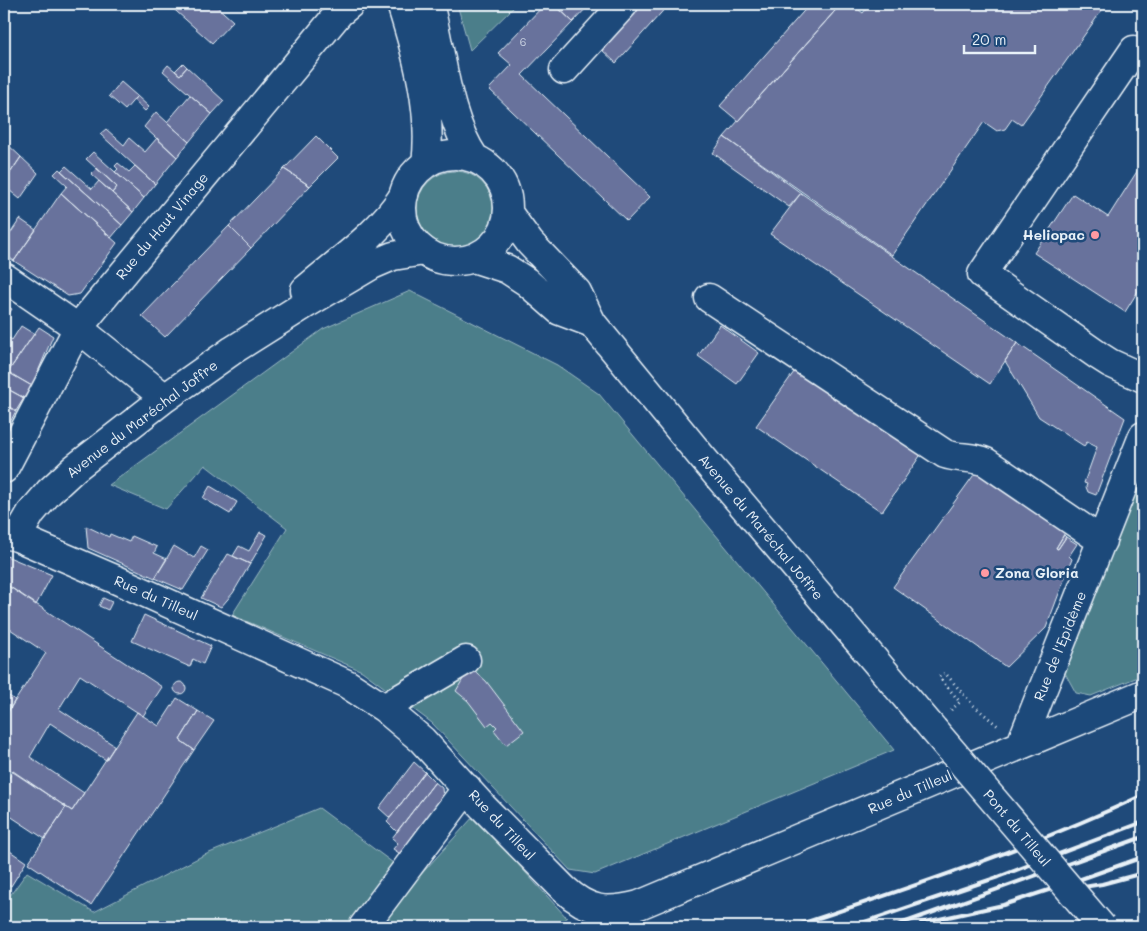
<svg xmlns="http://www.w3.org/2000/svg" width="1147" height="931" font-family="Mali,sans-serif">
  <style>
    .green { fill: #4b7e8a; stroke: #9ab8c1 }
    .building { fill: #67729c; stroke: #e8f1f8 }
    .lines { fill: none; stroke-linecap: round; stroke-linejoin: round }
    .minor-casing { stroke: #e8f1f8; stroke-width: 31 }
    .major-casing { stroke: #e8f1f8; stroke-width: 31 }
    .path { stroke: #e8f1f8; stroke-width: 3; stroke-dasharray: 1 4; stroke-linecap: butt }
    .minor { stroke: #1f4a7a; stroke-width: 28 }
    .major { stroke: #1f4a7a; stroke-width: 28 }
    .rail { stroke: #e8f1f8; stroke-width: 4 }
    .major-bridge-casing { stroke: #e8f1f8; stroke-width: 31; stroke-linecap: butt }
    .major-bridge { stroke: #1f4a7a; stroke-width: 28 }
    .poi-dot { fill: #ff9aa2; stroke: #1f4a7a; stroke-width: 2 }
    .labels { text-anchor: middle; stroke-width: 5; stroke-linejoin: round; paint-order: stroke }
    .number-label { font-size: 11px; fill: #c8d1e1 }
    .street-label { font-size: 14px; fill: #e8f1f8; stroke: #1f4a7a }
    .poi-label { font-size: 14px; font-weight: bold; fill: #e8f1f8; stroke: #1f4a7a; text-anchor: end }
  </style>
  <rect width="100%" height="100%" fill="#1f4a7a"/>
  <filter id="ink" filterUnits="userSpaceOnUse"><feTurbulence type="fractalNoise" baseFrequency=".02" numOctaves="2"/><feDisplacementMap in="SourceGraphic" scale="10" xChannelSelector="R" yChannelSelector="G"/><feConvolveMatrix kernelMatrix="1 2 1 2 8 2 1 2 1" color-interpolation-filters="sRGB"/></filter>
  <g filter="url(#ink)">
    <!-- green -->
    <path class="green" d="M457,4H517L470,50Z
      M417 209a38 38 0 1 1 76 0a38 38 0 1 1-76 0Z
      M410,291L557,365L599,394L894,750L595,874L570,870L432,723L362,671L232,615L287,528L205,465L166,509L109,485L323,329Z
      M1143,461V675L1091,696L1076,693L1065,673Z
      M319,808L416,880L474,816L567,918L557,927H4V904L27,872L94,912L202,856Z"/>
    <!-- building -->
    <path class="building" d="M168,4H214L233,21L212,43Z
      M545,4H554L573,22L522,75L650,197L627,221L489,89L512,65L498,53Z
      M554,4H590L573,22Z
      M642,4H669L616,63L601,49Z
      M810,4H841L738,121L720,106Z
      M841,4H851L863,13L870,4H1093L1102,10L1021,125L1012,119L1005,129L997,131L984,122L892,255L724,137Z
      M183,63L187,67L180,75L175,71Z
      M168,65L180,75L187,67L224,101L212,114L163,71Z
      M121,82L137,96L125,110L109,96Z
      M190,95L212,114L189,142L167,122Z
      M137,96L149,107L145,111L133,100Z
      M156,112L189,142L177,157L144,127Z
      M106,129L124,145L129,138L145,152L157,138L177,157L155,184L100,134Z
      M316,136L338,158L310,186L284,169Z
      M724,137L801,193L789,207L713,153Z
      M6,143L21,157L4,182V146Z
      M93,152L144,198L133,212L112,193L117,187L86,159Z
      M21,157L38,173L20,199L4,186V182Z
      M1143,162V283L1125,312L1034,253L1073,194L1108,217Z
      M118,163L129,172L135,166L155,184L144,198L115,172L118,169L115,166Z
      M66,166L92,189L99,181L133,212L122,225L61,171Z
      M97,168L117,187L112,193L91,174Z
      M59,169L122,225L111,238L61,193L67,186L54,174Z
      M284,169L310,186L251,248L229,226Z
      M61,193L117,243L80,294L68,296L14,261Z
      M801,193L1017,343L990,384L770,234Z
      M20,219L36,230L14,261L4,254V230L10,234Z
      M229,226L251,248L165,337L142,316Z
      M4,304L12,309L4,321Z
      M720,325L759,353L737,384L698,356Z
      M21,326L34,334L8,372L4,370V335L12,340Z
      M39,327L53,336L32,386L8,372Z
      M1017,343L1125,418L1096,495L1088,492L1086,487L1087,484L1084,483L1097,447L1087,442L1084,446L1039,417L1005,361Z
      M805,367L924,450L882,512L756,426L794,372L800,376Z
      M4,370L32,386L24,398L4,387Z
      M4,387L24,398L16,411L4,404Z
      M4,404L16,411L9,424L4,421Z
      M4,421L9,424L4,433Z
      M976,472L1067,529L1056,548L1058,549L1066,537L1077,544L1069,556L1072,559L1046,628L1006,667L893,587Z
      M210,486L237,502L230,514L203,498Z
      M86,526L109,537L110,534L129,542L132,536L157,547L154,553L167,559L155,578L88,548Z
      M260,532L267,535L250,564L233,556L239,546L249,551Z
      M1064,535L1066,537L1058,549L1056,548Z
      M174,546L194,558L201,546L208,550L183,590L155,578Z
      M228,554L250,564L233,593L221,607L201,598Z
      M4,555L52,575L36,605L4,583Z
      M4,583L162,687L143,716L80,675L59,709L115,746L106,760L50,723L30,757L84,793L72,811L4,766V718L46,653L4,625Z
      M103,598L112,602L108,610L99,606Z
      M144,615L211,646L203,664L193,659L190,667L132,641Z
      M470,667L486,681L524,731L506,745L494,730L497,727L492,722L487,726L468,701L456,691Z
      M174 688a6 6 0 1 1 12 0a6 6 0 1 1-12 0Z
      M4,693L15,700L4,718Z
      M177,698L198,711L180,740L194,750L91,905L28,863L66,807L72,811L137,712L159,726Z
      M198,711L214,721L194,750L180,740Z
      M414,762L425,772L390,818L379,808Z
      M13,771L66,807L45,839L4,812V786Z
      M425,772L435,782L397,832L387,822Z
      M435,782L442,788L443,798L402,855L393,849L398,843L392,838Z
      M4,847L26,862L11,886L4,881Z"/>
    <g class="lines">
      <!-- minor casing -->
      <g class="minor-casing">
        <path id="minor" d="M1143,56L1134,50L982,274L1099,356L1110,363L1143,378
          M564,70L624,4
          M4,277L78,328L165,398
          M305,290C340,260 379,234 404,195
          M709,298L945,454C959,459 972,456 986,462L1102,541
          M4,469L78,328L339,13L350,4
          M4,534L17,537L117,580L347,684L384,708L422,740L483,807L564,889C589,912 607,913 639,905L1143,694
          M17,537L31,513L49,492L75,468L165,398L233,350L306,304L372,265L393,256L424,251
          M384,708L466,660
          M1021,744L1143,436
          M363,927L467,788"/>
      </g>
      <!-- major casing -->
      <g class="major-casing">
        <path id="major" d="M401,4C417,54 433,111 426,164
          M429,4C443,55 445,115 475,159
          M402 208a53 53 0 1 1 106 0a53 53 0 1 1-106 0Z
          M508,213L530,243L577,292L592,323L701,456L933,729
          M473,258L507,269L527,282L560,311L592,323"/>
      </g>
      <!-- path -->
      <path class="path" d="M951,710L960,702L939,677L945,673L972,704L999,727"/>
      <!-- minor -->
      <use href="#minor" class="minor"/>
      <!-- major -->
      <use href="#major" class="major"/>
      <!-- rail -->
      <path class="rail" d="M1065,890L1102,884L1143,873
        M921,923L1003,905L1064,885L1143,857
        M792,927C911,887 1030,848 1143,795
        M850,927L998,877L1143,822
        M892,927L1143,837"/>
      <!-- major-bridge casing -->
      <g class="major-bridge-casing">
        <path id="major-bridge" d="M933,729L1102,927"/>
      </g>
      <!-- major-bridge -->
      <use href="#major-bridge" class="major-bridge"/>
    </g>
  </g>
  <!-- markers -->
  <g class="poi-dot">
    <circle cx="1095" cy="235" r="5"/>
    <circle cx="985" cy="573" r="5"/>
  </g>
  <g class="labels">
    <!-- number labels -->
    <g class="number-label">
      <text x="523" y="46">6</text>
    </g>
    <!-- street labels -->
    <g class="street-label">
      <text transform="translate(162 226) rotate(-50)" y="5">Rue du Haut Vinage</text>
      <text transform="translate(142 419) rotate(-37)" y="5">Avenue du Maréchal Joffre</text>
      <text transform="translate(761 527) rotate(50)" y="5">Avenue du Maréchal Joffre</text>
      <text transform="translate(156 598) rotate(24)" y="5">Rue du Tilleul</text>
      <text transform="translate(1060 646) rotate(-68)" y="5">Rue de l'Epidème</text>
      <text transform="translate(910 792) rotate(-23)" y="5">Rue du Tilleul</text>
      <text transform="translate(502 825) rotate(47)" y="5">Rue du Tilleul</text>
      <text transform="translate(1017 828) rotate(50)" y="5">Pont du Tilleul</text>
    </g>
    <!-- poi labels -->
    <g class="poi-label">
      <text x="1085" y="240">Heliopac</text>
      <text x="995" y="578" text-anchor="start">Zona Gloria</text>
    </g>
  </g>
  <!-- margin -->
  <rect width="1147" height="931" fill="none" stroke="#1f4a7a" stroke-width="20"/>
  <rect x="10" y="10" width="1127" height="911" fill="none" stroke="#e8f1f8" stroke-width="2" filter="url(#ink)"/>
  <!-- scale -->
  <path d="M964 45v8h71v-8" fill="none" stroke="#e8f1f8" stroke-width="2.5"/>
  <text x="972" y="45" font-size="15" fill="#e8f1f8" stroke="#1f4a7a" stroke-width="4" paint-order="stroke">20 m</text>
</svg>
